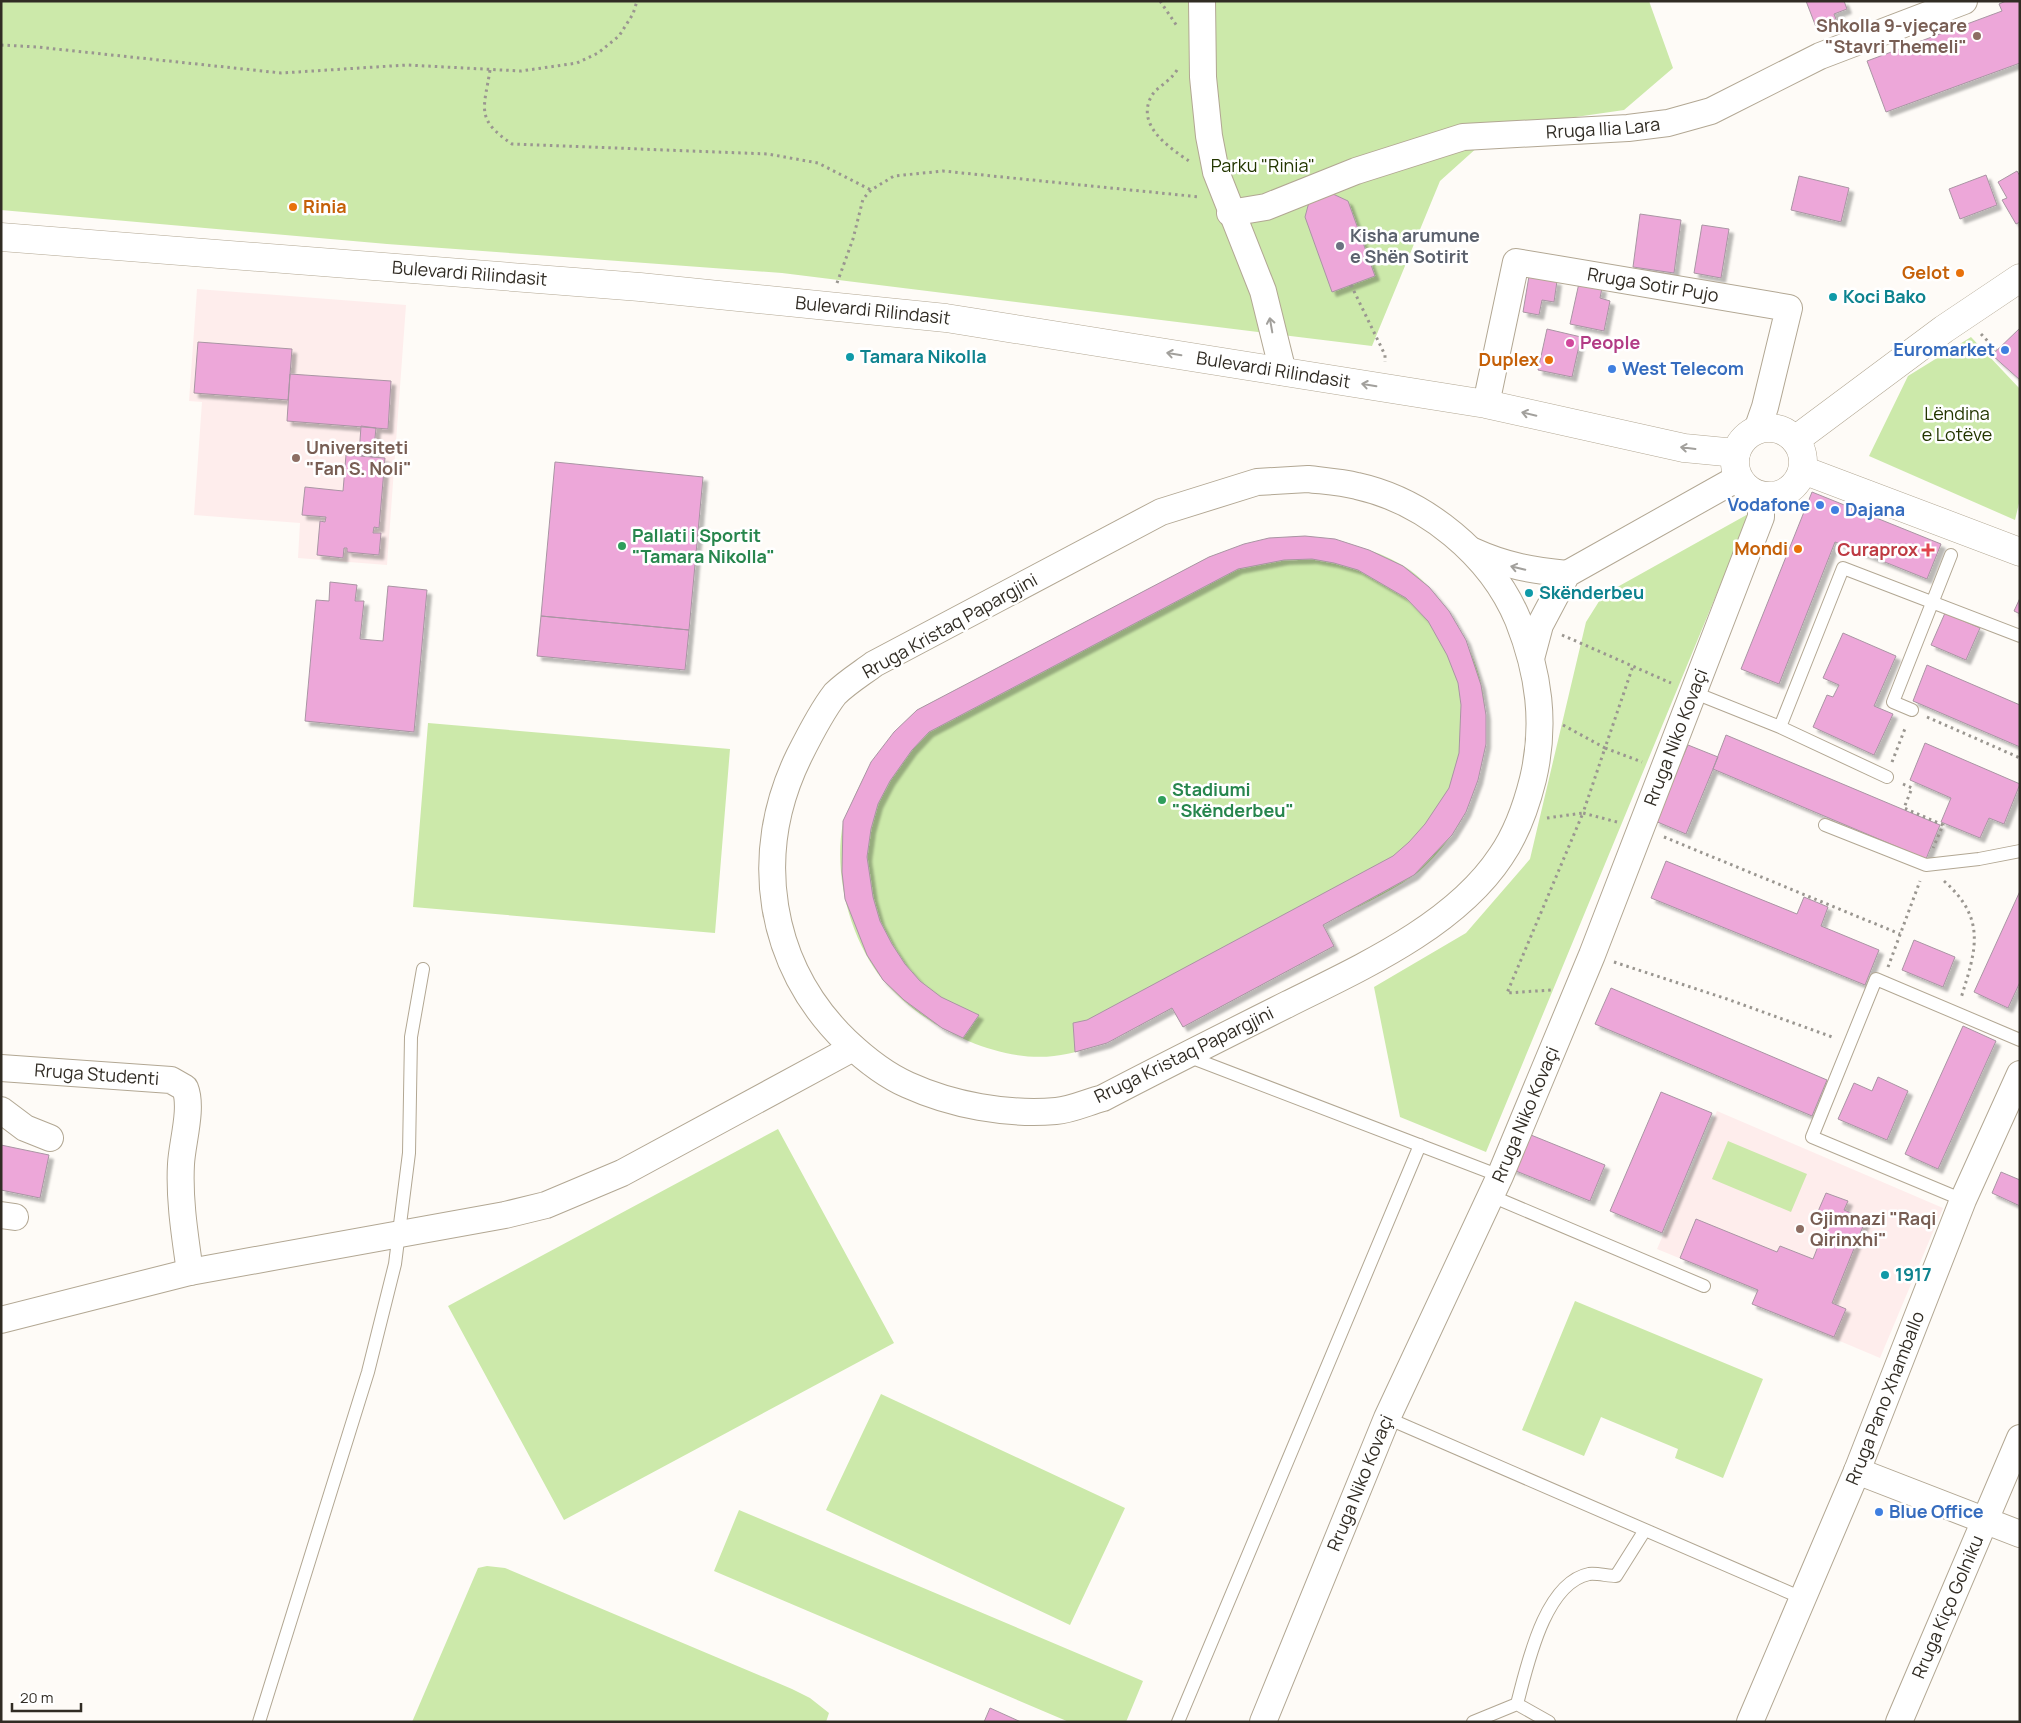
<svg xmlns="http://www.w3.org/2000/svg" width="2021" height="1723" font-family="Manrope,sans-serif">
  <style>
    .education { fill: #feedec }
    .green { fill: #cce9aa }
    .building { fill: #eda7d9; stroke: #a995a3; filter: url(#shadow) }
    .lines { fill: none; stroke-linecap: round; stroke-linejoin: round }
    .service-casing { stroke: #b2a793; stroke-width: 14 }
    .minor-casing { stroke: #b2a793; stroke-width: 28 }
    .tertiary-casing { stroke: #b2a793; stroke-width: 29 }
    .secondary-casing { stroke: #b2a793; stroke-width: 29 }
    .path { stroke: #9a9690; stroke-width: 3; stroke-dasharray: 2.5 4; stroke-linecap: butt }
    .service { stroke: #fff; stroke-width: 12 }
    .minor { stroke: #fff; stroke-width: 26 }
    .tertiary { stroke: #fff; stroke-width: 28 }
    .secondary { stroke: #fff; stroke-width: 28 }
    .oneway { stroke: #a2a09c }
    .education-dot { fill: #8d6e63; stroke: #fff; stroke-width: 2 }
    .food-dot { fill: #e8710a; stroke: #fff; stroke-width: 2 }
    .worship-dot { fill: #6b7280; stroke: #fff; stroke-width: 2 }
    .culture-dot { fill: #0f9aa8; stroke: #fff; stroke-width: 2 }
    .hotel-dot { fill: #d1479c; stroke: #fff; stroke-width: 2 }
    .shop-dot { fill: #3f7fe0; stroke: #fff; stroke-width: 2 }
    .leisure-dot { fill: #2e9e5b; stroke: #fff; stroke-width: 2 }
    .health-dot { fill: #e0444e; stroke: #fff; stroke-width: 2 }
    .labels { text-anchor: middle; stroke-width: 5; stroke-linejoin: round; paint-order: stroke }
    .education-label { font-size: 18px; font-weight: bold; fill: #785e54; stroke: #fff; text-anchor: start }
    .street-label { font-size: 18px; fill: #312c24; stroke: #fff }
    .park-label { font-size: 18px; fill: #233600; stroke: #fff }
    .food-label { font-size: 18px; font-weight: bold; fill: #c56008; stroke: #fff; text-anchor: end }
    .worship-label { font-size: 18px; font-weight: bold; fill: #5b616d; stroke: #fff; text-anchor: start }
    .culture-label { font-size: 18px; font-weight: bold; fill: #0d838f; stroke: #fff; text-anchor: start }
    .hotel-label { font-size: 18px; font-weight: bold; fill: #b23c85; stroke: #fff; text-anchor: start }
    .shop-label { font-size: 18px; font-weight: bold; fill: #366cbe; stroke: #fff; text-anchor: start }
    .leisure-label { font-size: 18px; font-weight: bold; fill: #27864d; stroke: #fff; text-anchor: start }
    .health-label { font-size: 18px; font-weight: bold; fill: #be3a42; stroke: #fff; text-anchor: end }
  </style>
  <defs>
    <filter id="shadow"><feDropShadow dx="4.5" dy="4.5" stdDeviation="1" flood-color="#0004"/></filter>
  </defs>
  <rect width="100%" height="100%" fill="#fefbf7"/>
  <!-- education -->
  <path class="education" d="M197,289L406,305L387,565L298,558L300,523L194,515L202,402L189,401Z
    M1717,1111L1943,1208L1880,1358L1752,1304L1757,1290L1657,1249Z"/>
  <!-- green -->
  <path class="green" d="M1,1H1649L1673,68L1624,110L1499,128L1440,181L1372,346L782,273L387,244L1,210Z
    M1971,337L2020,389V499L2015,520L1869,456L1908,376Z
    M1750,513L1486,1152L1400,1117L1374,987L1466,933L1530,859L1586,622L1603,595Z
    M1305,536C1338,540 1373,548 1402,565C1446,591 1487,666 1485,716C1485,726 1483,736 1482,746C1478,778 1472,808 1452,835C1442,848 1427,866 1413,876C1385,895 1352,909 1323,925L1334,946L1183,1027L1172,1008C1134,1028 1098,1051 1054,1056C995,1063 921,1025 883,980C850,939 833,875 843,823C845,816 849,809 852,802C867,766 888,737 917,710L1209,557C1243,544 1269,538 1305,536Z
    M428,723L730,749L715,933L413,907Z
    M778,1129L894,1343L564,1520L448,1306Z
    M1728,1141L1807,1174L1791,1212L1712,1179Z
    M1575,1301L1763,1379L1723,1478L1675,1458L1678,1449L1601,1417L1584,1456L1522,1430Z
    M881,1394L1125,1508L1070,1625L826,1510Z
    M739,1510L1143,1681L1126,1722H1069L714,1571Z
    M487,1566L505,1568L792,1689L810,1698L829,1713L826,1722H412L478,1568Z"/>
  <!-- building -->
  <path class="building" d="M1806,1H1844L1847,9L1834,14L1836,19L1816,27Z
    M2006,1H2020V63L1886,112L1867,61L2002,11L1999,4Z
    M2017,171L2020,176V222L2016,224L2002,200L2007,198L1998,182Z
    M1986,175L1997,205L1960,219L1949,189Z
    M1799,176L1849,188L1841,222L1791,210Z
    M1333,194L1348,201L1375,276L1332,292L1305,217L1309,202Z
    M1640,214L1681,220L1674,273L1633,267Z
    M1702,225L1729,229L1721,278L1694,273Z
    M1529,276L1557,281L1554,302L1542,300L1539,315L1523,312Z
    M1579,283L1602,288L1600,298L1610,301L1604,331L1570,324Z
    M2020,328V380L1992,355Z
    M1547,329L1581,337L1572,377L1538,370Z
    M198,342L292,349L288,400L194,393Z
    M290,374L391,381L388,429L287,421Z
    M361,426L376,428L373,457L359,455Z
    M346,455L385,458L379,528L374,527L373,533H381L379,555L347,552V548H344L343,558L317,555L320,521L325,522L326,517L302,515L305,487L343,491Z
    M555,462L703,477L689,630L541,616Z
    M1812,492L1941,544L1927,579L1835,542L1779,684L1741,669Z
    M1305,536L1335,539L1369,550L1403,566L1429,587L1449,611L1466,640L1481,685L1486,715V744L1478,780L1466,812L1452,835L1414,875L1323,925L1334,946L1183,1027L1172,1008L1107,1043L1075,1052L1073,1023L1087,1020L1393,856L1409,842L1425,824L1449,788L1459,753L1461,705L1458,683L1447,655L1428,621L1406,598L1358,570L1334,563L1312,559L1284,560L1238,569L929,732L912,750L890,781L878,804L871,829L867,857L873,897L880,921L892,944L905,964L920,981L941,997L979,1015L963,1038L942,1028L904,1000L883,980L867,955L845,899L842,872L843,821L871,762L894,732L917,710L1209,557L1244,544L1269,538Z
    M330,582L357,585L355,601H364L360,639L383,641L388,586L427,590L414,732L305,721L316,600L329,601Z
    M2020,598V614L2014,611Z
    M1945,613L1980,628L1966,660L1931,645Z
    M541,616L689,630L685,670L537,656Z
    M1843,633L1896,656L1874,706L1893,714L1874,755L1813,727L1827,695L1833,697L1839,685L1823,678Z
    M1927,665L2020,705V747L1913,701Z
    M1726,735L1940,825L1926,859L1713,769Z
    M1925,743L2020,784L2004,824L1989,818L1980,838L1941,822L1951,798L1910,780Z
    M1688,745L1718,757L1686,834L1655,821Z
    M1666,861L1797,914L1804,897L1828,907L1821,926L1879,950L1865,985L1651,898Z
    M2020,891V982L2008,1008L1974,992Z
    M1914,940L1955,957L1943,987L1902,970Z
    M1611,988L1827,1080L1812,1116L1595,1024Z
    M1963,1026L1996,1041L1938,1169L1905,1154Z
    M1878,1077L1908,1091L1887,1140L1838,1119L1854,1083L1872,1091Z
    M1661,1092L1712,1113L1662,1233L1610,1211Z
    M1526,1133L1605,1165L1590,1201L1511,1169Z
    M1,1145L49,1155L40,1198L1,1190Z
    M2001,1172L2020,1180V1206L1992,1193Z
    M1826,1193L1848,1201L1844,1210L1866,1219L1832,1303L1846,1309L1834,1337L1752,1304L1758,1290L1680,1258L1696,1219L1777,1252L1780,1246L1813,1259L1828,1221L1816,1216Z
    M990,1708L1021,1722H984Z"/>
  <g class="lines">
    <!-- service casing -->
    <g class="service-casing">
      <path id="service" d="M1695,693L1780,727L1887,777
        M1912,710L1893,702L1951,555
        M1780,727L1843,568L2020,636
        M1825,825L1926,865L1979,859L2020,851
        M1187,1056L1500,1176
        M1489,1195L1704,1286
        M1963,1200L1812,1137L1876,979L2020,1040
        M1387,1418L1802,1598
        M259,1722L368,1372L395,1264L409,1153L411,1037L423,969
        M1178,1722L1420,1145
        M1473,1722L1517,1704
        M1549,1722L1517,1704C1527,1667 1544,1583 1589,1574C1597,1573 1608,1576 1616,1576L1645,1530"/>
    </g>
    <!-- minor casing -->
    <g class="minor-casing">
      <g id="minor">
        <path d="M1202,1L1203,77L1209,136L1216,172L1263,291L1283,372"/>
        <path id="s1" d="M1230,213L1266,207L1356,171L1463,137L1628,128L1668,123L1711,111L1820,56L1964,1"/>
        <path id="s2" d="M1486,404L1516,262L1789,308L1765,407L1757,430"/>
        <path d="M1308,479C1324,481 1341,482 1357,486C1425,501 1491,555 1518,620C1539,673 1546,724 1533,779C1526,807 1517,833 1501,856C1455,926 1360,968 1288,1004C1226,1035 1164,1066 1103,1098C1088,1102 1071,1110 1056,1111C1006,1115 952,1105 908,1085C885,1075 864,1058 846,1041C768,965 751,854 799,756C809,736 821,712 835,694C846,683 862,673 874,664L1161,512L1257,482Z"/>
        <path d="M1473,551C1506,566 1531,570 1567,574"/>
        <path d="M1532,655L1540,625L1567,574L1738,478"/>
        <path id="s3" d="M1,1068L171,1080L185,1088C193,1108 182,1143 181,1164C179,1200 185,1236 190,1272"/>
        <path d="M1,1110L25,1128L50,1138"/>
        <path d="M1,1215L15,1217"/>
        <path d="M1,1320L190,1272L505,1215L546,1205L622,1173L853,1048"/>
        <path d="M1857,1471L2020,1534"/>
        <path id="s4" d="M1263,1722L1387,1418L1500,1176L1592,955L1761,517V496"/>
        <path id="s5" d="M1750,1722L1857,1471L1963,1200L2020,1074"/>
        <path id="s6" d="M1899,1722L2020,1438"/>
      </g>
    </g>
    <!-- tertiary casing -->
    <g class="tertiary-casing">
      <path id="tertiary" d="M1795,440L1944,329L2020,278"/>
    </g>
    <!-- secondary casing -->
    <g class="secondary-casing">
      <g id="secondary">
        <path id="s7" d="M1,237L640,287L946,318L1486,404L1684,448L1736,453"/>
        <circle cx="1769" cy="462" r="34"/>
        <path d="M1803,470L2020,552"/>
      </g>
    </g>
    <!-- path -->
    <path class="path" d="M1160,1L1177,26
      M1,45L37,47L281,73L407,65L521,71L577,63L598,53L619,36L633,14L637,1
      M490,70C484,109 475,119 512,144L768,154L818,163L871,190
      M1177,70C1169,83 1156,87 1151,97C1136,126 1170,148 1189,161
      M837,283L853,239L863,199L871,190L894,176L943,171L1200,197
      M1351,285L1385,355V362
      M1981,334L1997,351
      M1562,635L1671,683
      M1927,717L2020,758
      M1563,725L1605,748L1633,666
      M1892,762L1906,726
      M1903,784L1912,788L1904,808L1943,825L1933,848
      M1547,818L1583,813L1507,993L1551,990
      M1617,822L1583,813L1605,748L1642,762
      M1664,837L1900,934
      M1944,881C1987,919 1976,950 1961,998
      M1614,962L1727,999L1835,1038
      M1888,967L1920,881"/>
    <!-- service -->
    <use href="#service" class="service"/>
    <!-- minor -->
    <use href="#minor" class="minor"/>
    <!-- tertiary -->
    <use href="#tertiary" class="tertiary"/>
    <!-- secondary -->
    <use href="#secondary" class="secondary"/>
  </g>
  <!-- one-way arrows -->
  <defs><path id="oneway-shaft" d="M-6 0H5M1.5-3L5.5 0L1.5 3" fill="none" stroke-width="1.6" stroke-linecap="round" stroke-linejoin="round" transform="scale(1.25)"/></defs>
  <g class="oneway">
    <use href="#oneway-shaft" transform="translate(1271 325) rotate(-100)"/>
    <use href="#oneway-shaft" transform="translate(1174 354) rotate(-171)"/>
    <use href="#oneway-shaft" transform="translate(1369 385) rotate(-171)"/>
    <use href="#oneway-shaft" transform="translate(1529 414) rotate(-167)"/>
    <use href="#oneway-shaft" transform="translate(1688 448) rotate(-173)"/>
    <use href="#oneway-shaft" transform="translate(1518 568) rotate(-166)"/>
  </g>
  <!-- markers -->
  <g class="education-dot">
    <circle cx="1977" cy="36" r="5"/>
    <circle cx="296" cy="458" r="5"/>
    <circle cx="1800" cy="1229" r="5"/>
  </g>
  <g class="food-dot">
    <circle cx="293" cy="207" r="5"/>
    <circle cx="1960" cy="273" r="5"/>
    <circle cx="1549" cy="360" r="5"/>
    <circle cx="1798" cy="549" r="5"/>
  </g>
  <circle class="worship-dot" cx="1340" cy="246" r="5"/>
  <g class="culture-dot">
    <circle cx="1833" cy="297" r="5"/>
    <circle cx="850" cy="357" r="5"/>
    <circle cx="1529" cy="593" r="5"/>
    <circle cx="1885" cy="1275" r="5"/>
  </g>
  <circle class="hotel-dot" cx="1570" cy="343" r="5"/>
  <g class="shop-dot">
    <circle cx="2005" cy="350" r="5"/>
    <circle cx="1612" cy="369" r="5"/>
    <circle cx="1820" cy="505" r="5"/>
    <circle cx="1835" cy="510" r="5"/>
    <circle cx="1879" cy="1512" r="5"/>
  </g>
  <g class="leisure-dot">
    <circle cx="622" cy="546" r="5"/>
    <circle cx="1162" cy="800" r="5"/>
  </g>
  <path class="health-dot" d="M1925.5 542.5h5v5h5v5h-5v5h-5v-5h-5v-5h5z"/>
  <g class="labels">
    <!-- education labels -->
    <g class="education-label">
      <text x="1967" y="32" text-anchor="end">Shkolla 9-vjeçare<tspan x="1967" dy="21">"Stavri Themeli"</tspan></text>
      <text x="306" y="454">Universiteti<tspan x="306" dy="21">"Fan S. Noli"</tspan></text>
      <text x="1810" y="1225">Gjimnazi "Raqi<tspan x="1810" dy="21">Qirinxhi"</tspan></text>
    </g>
    <!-- street labels -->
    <g class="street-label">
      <text dy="6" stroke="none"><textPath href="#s1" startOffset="386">Rruga Ilia Lara</textPath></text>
      <text dy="6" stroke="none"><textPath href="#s7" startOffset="470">Bulevardi Rilindasit</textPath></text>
      <text dy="6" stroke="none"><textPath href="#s2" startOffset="284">Rruga Sotir Pujo</textPath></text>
      <text dy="6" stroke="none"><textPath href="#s7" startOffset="875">Bulevardi Rilindasit</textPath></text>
      <text dy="6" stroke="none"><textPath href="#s7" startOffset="1280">Bulevardi Rilindasit</textPath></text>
      <text transform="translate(950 626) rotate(-29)" y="6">Rruga Kristaq Papargjini</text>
      <text dy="6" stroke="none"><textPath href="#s4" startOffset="1068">Rruga Niko Kovaçi</textPath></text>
      <text transform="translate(1184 1055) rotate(-26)" y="6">Rruga Kristaq Papargjini</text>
      <text dy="6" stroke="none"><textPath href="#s3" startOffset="96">Rruga Studenti</textPath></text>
      <text dy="6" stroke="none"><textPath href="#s4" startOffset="662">Rruga Niko Kovaçi</textPath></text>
      <text dy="6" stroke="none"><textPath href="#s5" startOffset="351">Rruga Pano Xhamballo</textPath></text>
      <text dy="6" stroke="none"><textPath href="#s4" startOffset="258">Rruga Niko Kovaçi</textPath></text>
      <text dy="6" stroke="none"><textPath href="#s6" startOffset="125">Rruga Kiço Golniku</textPath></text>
    </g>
    <!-- park labels -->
    <g class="park-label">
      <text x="1263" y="172">Parku "Rinia"</text>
      <text x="1957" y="420">Lëndina<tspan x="1957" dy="21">e Lotëve</tspan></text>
    </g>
    <!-- food labels -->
    <g class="food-label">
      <text x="303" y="213" text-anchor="start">Rinia</text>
      <text x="1950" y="279">Gelot</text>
      <text x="1539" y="366">Duplex</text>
      <text x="1788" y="555">Mondi</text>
    </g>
    <!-- worship labels -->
    <g class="worship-label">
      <text x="1350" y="242">Kisha arumune<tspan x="1350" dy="21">e Shën Sotirit</tspan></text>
    </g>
    <!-- culture labels -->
    <g class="culture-label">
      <text x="1843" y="303">Koci Bako</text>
      <text x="860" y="363">Tamara Nikolla</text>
      <text x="1539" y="599">Skënderbeu</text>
      <text x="1895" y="1281">1917</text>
    </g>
    <!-- hotel labels -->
    <g class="hotel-label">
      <text x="1580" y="349">People</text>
    </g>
    <!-- shop labels -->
    <g class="shop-label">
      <text x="1995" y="356" text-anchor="end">Euromarket</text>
      <text x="1622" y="375">West Telecom</text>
      <text x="1810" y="511" text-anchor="end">Vodafone</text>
      <text x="1845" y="516">Dajana</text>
      <text x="1889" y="1518">Blue Office</text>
    </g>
    <!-- leisure labels -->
    <g class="leisure-label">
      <text x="632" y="542">Pallati i Sportit<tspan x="632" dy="21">"Tamara Nikolla"</tspan></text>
      <text x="1172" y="796">Stadiumi<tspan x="1172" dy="21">"Skënderbeu"</tspan></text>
    </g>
    <!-- health labels -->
    <g class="health-label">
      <text x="1918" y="556">Curaprox</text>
    </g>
  </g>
  <!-- border -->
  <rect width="2021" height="1723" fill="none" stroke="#312c24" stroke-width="5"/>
  <!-- scale -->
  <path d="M12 1703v8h69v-8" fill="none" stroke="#312c24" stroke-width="2.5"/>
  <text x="20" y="1703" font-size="15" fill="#312c24" stroke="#ffffff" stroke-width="4" paint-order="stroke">20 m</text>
</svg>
